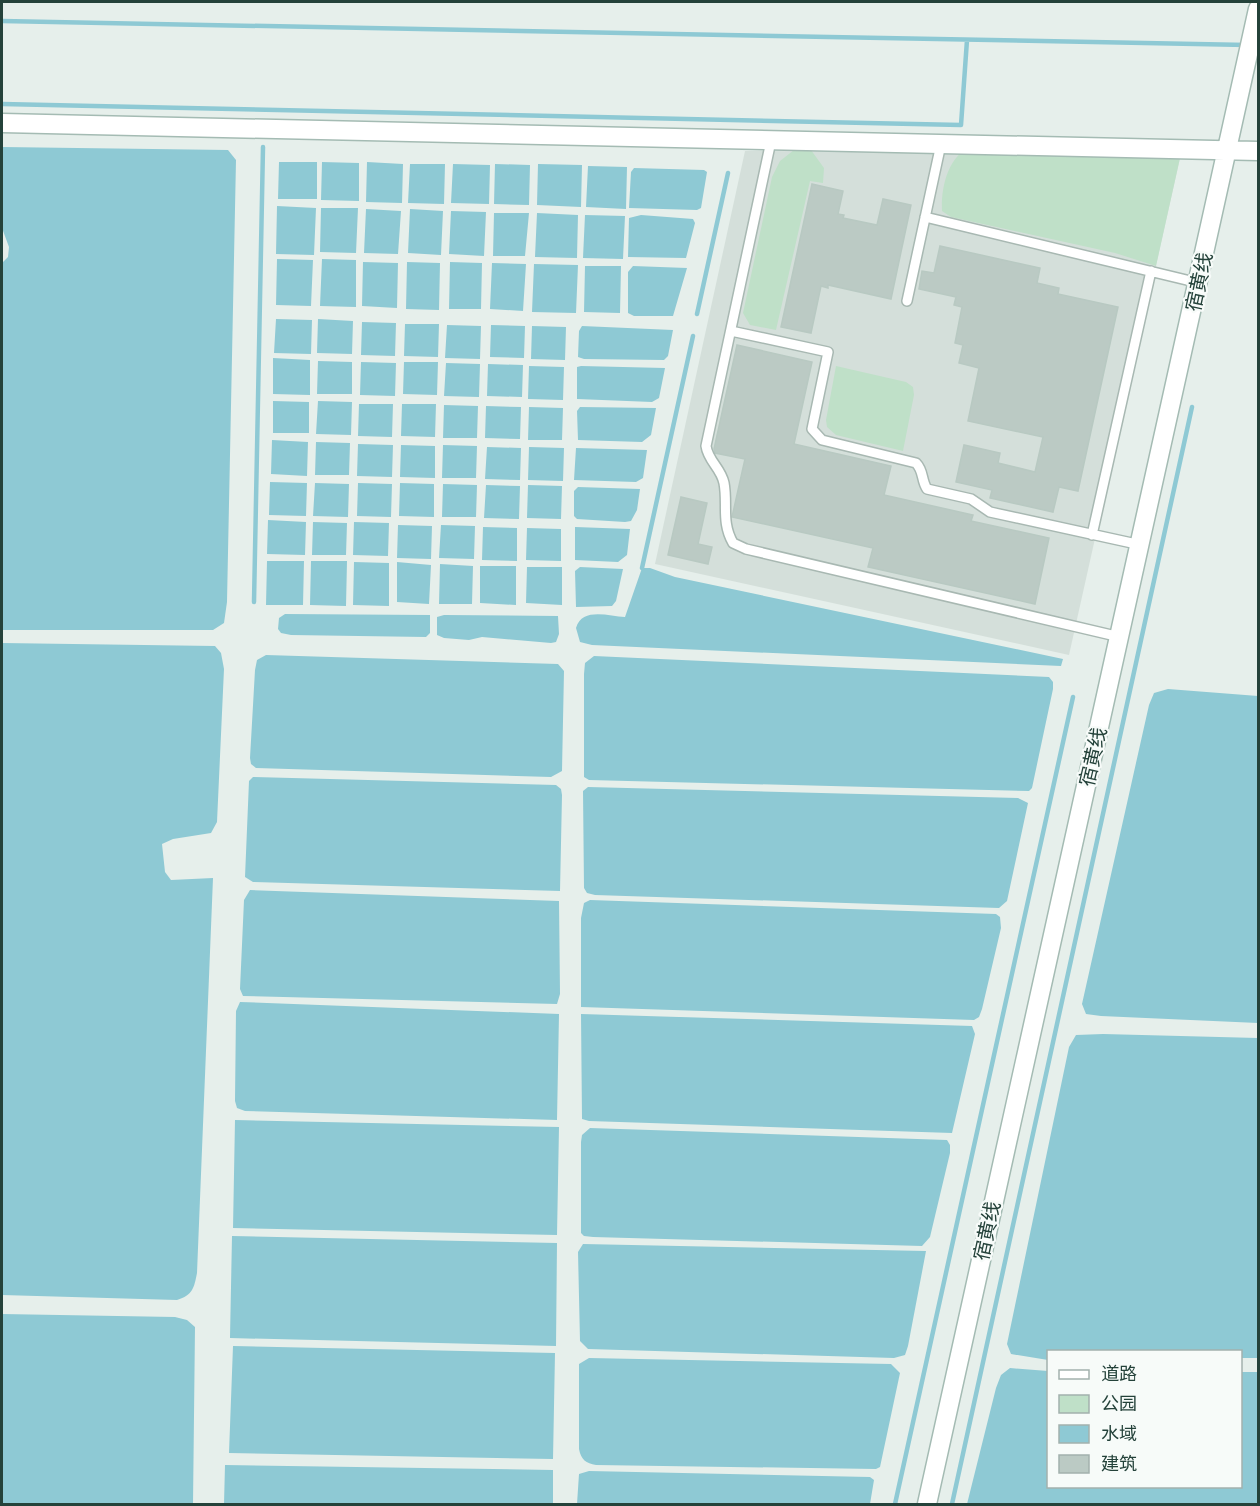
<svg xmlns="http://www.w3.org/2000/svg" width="1260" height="1506" font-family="'DM Sans','Noto Sans SC',sans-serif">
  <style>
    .built { fill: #d4dfda }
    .green { fill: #bfe0c8 }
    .water { fill: #8ec9d4 }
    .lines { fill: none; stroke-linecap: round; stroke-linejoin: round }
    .stream { stroke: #8ec9d4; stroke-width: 4.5 }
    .building { fill: #bbcac4; stroke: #b8c9c2; stroke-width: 1.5 }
    .lane-casing { stroke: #a8b8b2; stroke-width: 12 }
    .secondary-casing { stroke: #a4bbb3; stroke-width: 21 }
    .lane { stroke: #fff; stroke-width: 9 }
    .secondary { stroke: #fff; stroke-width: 18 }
    .labels { text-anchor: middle; stroke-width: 4.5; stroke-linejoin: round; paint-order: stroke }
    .street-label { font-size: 20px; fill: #24423a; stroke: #f7fbf9 }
  </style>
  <rect width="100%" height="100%" fill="#e6efeb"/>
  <!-- built -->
  <path class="built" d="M745,151L962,152L1180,158L1069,655L655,564Z"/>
  <!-- green -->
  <path class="green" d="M794,150H811L824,168L823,183L810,181L776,330L750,325L743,313L772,177L780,161Z
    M962,152L1180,158L1156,266L1115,253L951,217L942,211C941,191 946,165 962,152Z
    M836,366L906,382L913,387L914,395L903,451L836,435L827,427L826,420Z"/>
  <!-- water -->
  <path class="water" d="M2,147L228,150L236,160L227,602L224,623L213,630H2V263L8,257L9,247L2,228Z
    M279,162H317V199H278Z
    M322,162L359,163V201L321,200Z
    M367,162L403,164L402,203L366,202Z
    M410,164H445L444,204L408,203Z
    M453,164L490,165L489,204L451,203Z
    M495,164L530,165L529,205L494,204Z
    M538,164L582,165L581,207L537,205Z
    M588,166L627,167L626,209L586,207Z
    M634,168L704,170L707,172L701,208L697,210L629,208L631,172Z
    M277,206L316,208L314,255L276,254Z
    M321,208H358L356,253L320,252Z
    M366,209L401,211L398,254L364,253Z
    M410,209L443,211L441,255L408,253Z
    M451,211L486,212L484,256L449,254Z
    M494,213H529L525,256H493Z
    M537,213L578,215L577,258L535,257Z
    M585,215L625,216L623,259L583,258Z
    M641,215L693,219L695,223L686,258L628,257L629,218Z
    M277,259L313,260L311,306L276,305Z
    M322,259L356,260V307L320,306Z
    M363,262L398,263L397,308L362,306Z
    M407,262L440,263L439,310L406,309Z
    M450,262L482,263L481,309H449Z
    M492,263L526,264L523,311L490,309Z
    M534,264L578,265L576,313L532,312Z
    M585,266H621L620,313L584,312Z
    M633,266L687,268L673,316H634L628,313V272Z
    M276,319L312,320L311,354L274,353Z
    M318,319L353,321L352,354L317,353Z
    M362,322L396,323L395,356L361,355Z
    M405,324H439L438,357L404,356Z
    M447,325L481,326L480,359L445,358Z
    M491,325L525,326L524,358L490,357Z
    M532,326L566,327L565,360L531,359Z
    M582,326L673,330L668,356L664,360L584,359L578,357L579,331Z
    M273,358L310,360V395L273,394Z
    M318,361L352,362V394H317Z
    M361,362L396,363L395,396L360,395Z
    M404,362H438L437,395L403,394Z
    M446,363L480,364L479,397L444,396Z
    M488,364L523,365L522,397L487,396Z
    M529,366L564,367L563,400L528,399Z
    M577,367L581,366L665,368L659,398L652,402L577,399Z
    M273,401L309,402V433H273Z
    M318,401L352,402L351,435L316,434Z
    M359,404H393L392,437L358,436Z
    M402,404H436L435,437L401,436Z
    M444,405L478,406L477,438H443Z
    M486,406L521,407L520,439L485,438Z
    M529,407L563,408L562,440H528Z
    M580,407L656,408L651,435L642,442L578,440L577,411Z
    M272,440L308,442L307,476L271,474Z
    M316,442L350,443L349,475H315Z
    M358,444L393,445L392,477L357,476Z
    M401,445L435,446V478L400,477Z
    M443,445L477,446L476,478H442Z
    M487,447L521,448L520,480L485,479Z
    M529,447L564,448L563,481L528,480Z
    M576,448L647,450L643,478L636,482L574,480Z
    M270,482L307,483L306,516L269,515Z
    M315,483L349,484L348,517L313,516Z
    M358,483L392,484L391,517L357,516Z
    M400,483L434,484V517L399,516Z
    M443,484L477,485L476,517H442Z
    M486,485L520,486L519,519L484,518Z
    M528,485L562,486L561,519L527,518Z
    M578,487L640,489L637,510L631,521L625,522L577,519L574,516V491Z
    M268,520L306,522L305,555L267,554Z
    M313,522L347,523L346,555H312Z
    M354,522L389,523L388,556L353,555Z
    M398,525L432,526L431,559L397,558Z
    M441,525L475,526L474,559L439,558Z
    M483,527L517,528V561L482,560Z
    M575,527L630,529L627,555L618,562L575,560Z
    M527,528L561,529V561L526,560Z
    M267,561H304L303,605H266Z
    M311,561H347L346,606L310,605Z
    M354,562L389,563V606L353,605Z
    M397,562L431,565L429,604L397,602Z
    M440,564L473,566L472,604H439Z
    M480,566H516V605L480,603Z
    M527,567H562V605L526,603Z
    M580,567L623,569L616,601L612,606L576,607L575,571Z
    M642,568H650L675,577L1063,659L1061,666L592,645L580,642L576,628C582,607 608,616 625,617Z
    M285,614L430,615V633L426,637L291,635L281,633L278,629L279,618Z
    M444,615L558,616L559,634L556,642L551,643L482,637L469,640L444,638L437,635V617Z
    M2,643L215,646L221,653L224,669L217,822L211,833L173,839L162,844L165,872L171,880L213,878L197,1273C194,1288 193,1295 177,1300L2,1295Z
    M266,655L558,664L564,671L562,771L551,777L256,768L251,764L250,758L255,670L257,660Z
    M594,656L1049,677L1053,682V689L1032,788L1029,791L589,780L584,777V674L585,663Z
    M1168,689L1258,696V1023L1101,1016L1086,1014L1082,1004L1149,705L1154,693Z
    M253,777L556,785L561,789L562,795L560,891L253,882L245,877L249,781Z
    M588,787L1018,798L1028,803L1007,901L999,908L595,895L587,893L584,888L583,791Z
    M250,890L559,901L560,994L557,1004L243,996L240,989L244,900Z
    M590,900L996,914L1000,917L1001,928L982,1009L979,1017L974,1020L581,1007V918L584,903Z
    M240,1002L559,1014L557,1120L245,1111L237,1108L235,1101L236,1011Z
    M581,1014L972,1026L975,1034L952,1133L589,1121L582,1119Z
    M1103,1034L1258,1038V1358H1241L1240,1352H1048V1360L1011,1354L1007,1344L1069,1047L1076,1035Z
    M235,1120L559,1127L557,1235L233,1228Z
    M590,1128L947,1140L950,1145V1153L930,1237L922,1246L593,1237L584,1236L581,1233V1142L582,1135Z
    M232,1236L557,1243L556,1346L230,1338Z
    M583,1244L926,1251L908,1346L905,1355L894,1358L588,1349L580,1341L578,1252Z
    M2,1314L175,1317L187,1320L195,1327L193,1504H2Z
    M233,1346L555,1353L553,1459L229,1453Z
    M589,1358L891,1364L900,1373L880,1467L876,1469L596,1465C586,1463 581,1460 579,1449V1364Z
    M1010,1368L1048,1371V1486H1240L1241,1372H1258V1504H967L996,1388L1001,1375Z
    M225,1465L553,1470V1504H224Z
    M589,1471L870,1477L874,1480L870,1504H577L579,1474Z"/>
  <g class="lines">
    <!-- stream -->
    <path class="stream" d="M2,21L1247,45
      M2,104L961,125L967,40
      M697,314L728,173
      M642,568L693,336
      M254,602L263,147
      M895,1504L1073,697
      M952,1504L1192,407"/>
  </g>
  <!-- building -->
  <path class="building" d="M812,184L843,191L838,214L844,215L843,218L877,225L883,199L911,205L891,299L828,285V288L821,286L811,333L781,327Z
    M940,246L1040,268L1037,283L1059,288L1058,294L1118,307L1078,491L1059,487L1053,512L990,498L992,490L956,482L964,445L1000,453L998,463L1035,472L1043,437L968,421L979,368L959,363L963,345L955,343L962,307L954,305L956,297L919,289L922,271L934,273Z
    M737,345L812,362L794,444L891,466L884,495L973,515L971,521L1049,538L1035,604L868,567L873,548L732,517L745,459L715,453L714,449Z
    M681,497L707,503L698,544L712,547L708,564L668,555Z"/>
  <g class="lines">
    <!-- lane casing -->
    <g class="lane-casing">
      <path id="lane" d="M771,141L706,446C708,461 721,468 724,483C728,504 721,522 733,543L746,549L1120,637
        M925,217L1199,283
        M907,301L941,144
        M731,331L828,352L812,429L822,440L916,463C924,471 921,480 927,489L971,499L990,512L1141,545
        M1092,535L1151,271"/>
    </g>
    <!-- secondary casing -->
    <g class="secondary-casing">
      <path id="secondary" d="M2,123L1258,151
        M927,1504L1258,9"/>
    </g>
    <!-- lane -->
    <use href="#lane" class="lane"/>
    <!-- secondary -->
    <use href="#secondary" class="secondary"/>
  </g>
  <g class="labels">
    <!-- street labels -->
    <g class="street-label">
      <text transform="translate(1199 282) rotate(-78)" y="7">宿黄线</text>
      <text transform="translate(1093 757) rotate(-77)" y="7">宿黄线</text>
      <text transform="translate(987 1231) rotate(-78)" y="7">宿黄线</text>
    </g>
  </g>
  <!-- border -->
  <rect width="1260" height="1506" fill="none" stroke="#24423a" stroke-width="6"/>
  <!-- legend -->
  <rect x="1047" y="1350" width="195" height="138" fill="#f7fbf9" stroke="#a3b1ad" stroke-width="1.5"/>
  <rect x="1059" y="1370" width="30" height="9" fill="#ffffff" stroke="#a3b1ad" stroke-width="1.5"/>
  <text x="1101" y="1380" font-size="18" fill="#24423a">道路</text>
  <rect x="1059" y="1395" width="30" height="18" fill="#bfe0c8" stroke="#a3b1ad" stroke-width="1.5"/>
  <text x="1101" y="1410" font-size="18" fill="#24423a">公园</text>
  <rect x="1059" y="1425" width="30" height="18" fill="#8ec9d4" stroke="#a3b1ad" stroke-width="1.5"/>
  <text x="1101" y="1440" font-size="18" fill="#24423a">水域</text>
  <rect x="1059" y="1455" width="30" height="18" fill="#bbcac4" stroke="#a3b1ad" stroke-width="1.5"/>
  <text x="1101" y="1470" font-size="18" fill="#24423a">建筑</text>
</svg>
